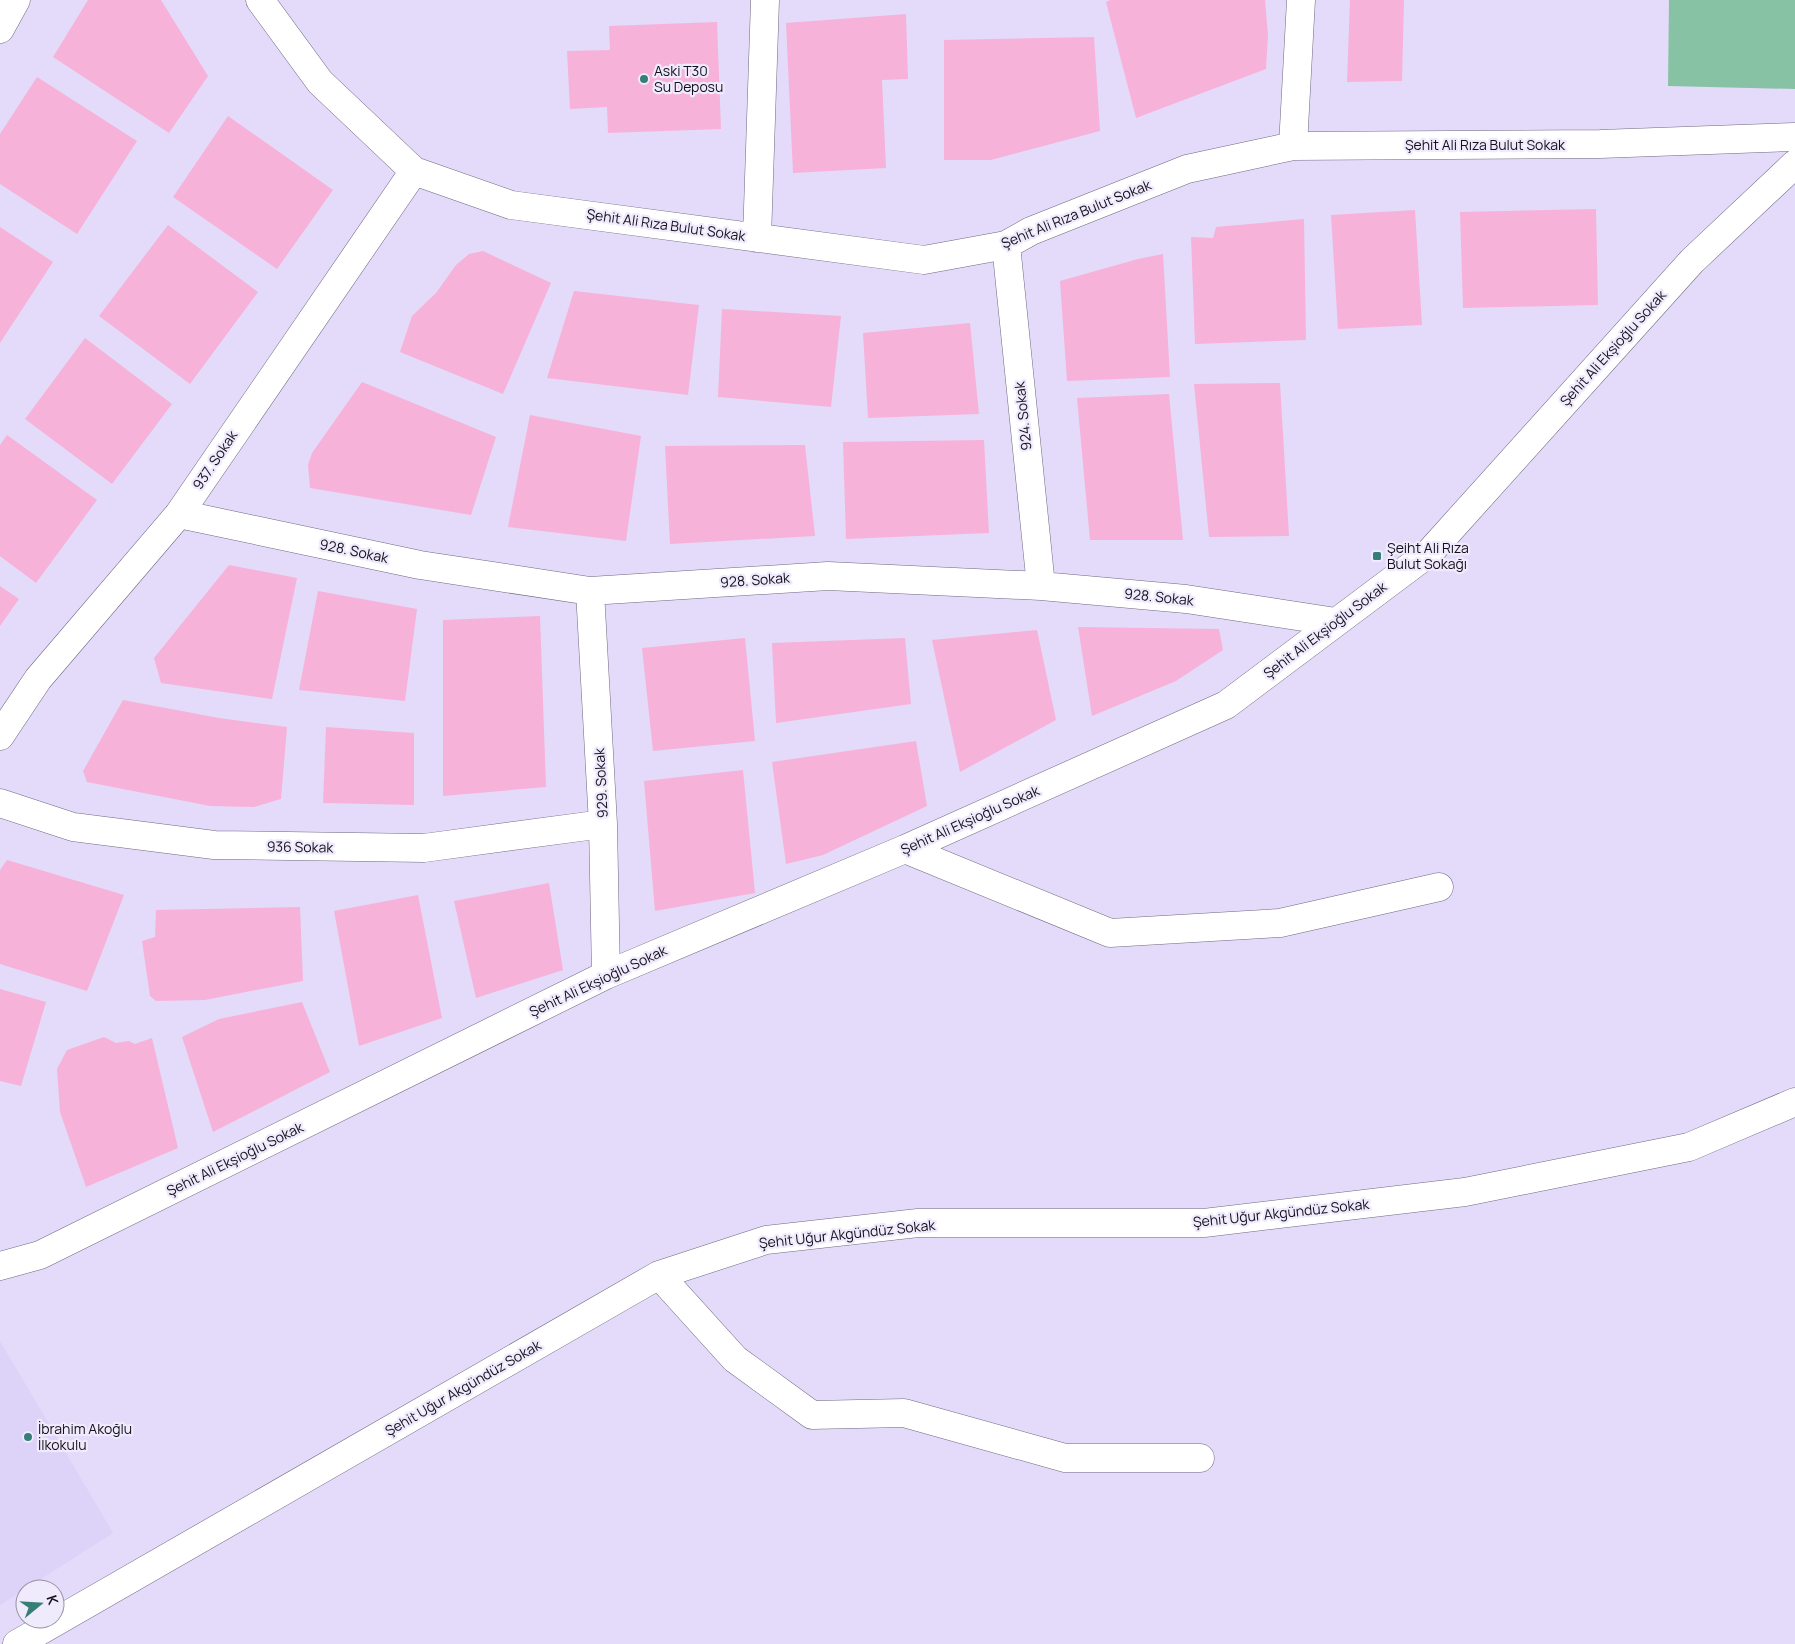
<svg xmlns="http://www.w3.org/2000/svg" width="1795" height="1644" font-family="Manrope,sans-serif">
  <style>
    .built { fill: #ddd2f8 }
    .green { fill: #87c2a5 }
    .building { fill: #f7b2da }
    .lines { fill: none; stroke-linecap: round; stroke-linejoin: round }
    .street-casing { stroke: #706882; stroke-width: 29 }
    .street { stroke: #fff; stroke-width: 28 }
    .poi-dot { fill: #377e79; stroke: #efeafc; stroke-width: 2 }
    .labels { text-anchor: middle; stroke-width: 4.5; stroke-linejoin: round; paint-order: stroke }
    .poi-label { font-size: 14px; fill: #14101b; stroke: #efeafc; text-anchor: start }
    .street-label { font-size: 14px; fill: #14101b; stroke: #efeafc }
  </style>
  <rect width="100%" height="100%" fill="#e3dbf9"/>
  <!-- built -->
  <path class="built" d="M0,1341L113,1533L0,1605Z"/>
  <!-- green -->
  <path class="green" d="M1669,0H1795V89L1668,86Z"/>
  <!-- building -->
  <path class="building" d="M88,0H161L208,76L169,133L53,57Z
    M1110,0H1265L1268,35L1266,69L1136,118L1106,2Z
    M1350,0H1404L1402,81L1347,82Z
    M906,14L908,79L882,80L886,168L793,173L786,23Z
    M717,22L721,129L608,133L607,107L570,109L567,51L610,50L609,26Z
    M1094,37L1100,131L991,160H944V40Z
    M37,77L137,141L77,234L0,184V134Z
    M228,116L333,190L277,269L173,197Z
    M1596,209L1598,305L1463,308L1460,212Z
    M1415,210L1422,325L1338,329L1331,215Z
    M1304,219L1306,340L1195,344L1191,237L1213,238L1216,227Z
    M168,225L258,292L190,384L99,316Z
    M0,227L53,262L0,343Z
    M483,251L551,283L503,394L400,352L412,316L436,293L456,265L469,254Z
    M1163,254L1170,377L1067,381L1060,281L1138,259Z
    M574,291L699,305L688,395L547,378Z
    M722,309L841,316L831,407L718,397Z
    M970,323L979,414L868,418L863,333Z
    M85,338L172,404L112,484L25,419Z
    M362,382L496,437L471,515L310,488L308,465L312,453Z
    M1280,383L1289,536L1209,537L1194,384Z
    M1169,394L1183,540H1090L1077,398Z
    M530,415L641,436L626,541L508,527Z
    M7,435L97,500L36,583L0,556V445Z
    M984,440L989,533L846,539L843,442Z
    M805,445L815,536L670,544L665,446Z
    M229,565L297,578L272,699L161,683L154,658Z
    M0,586L19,599L0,626Z
    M318,591L417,609L405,701L299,690Z
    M540,616L546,787L443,796V620Z
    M1078,627L1219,629L1223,650L1176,681L1092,716Z
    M1037,630L1056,720L960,772L932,640Z
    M745,638L755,741L653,751L642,648Z
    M905,638L911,704L776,723L772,643Z
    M123,700L219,718L287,727L281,799L254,807L210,806L87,782L83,771Z
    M326,727L414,733V805L323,803Z
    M916,741L927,806L823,855L786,864L772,762Z
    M743,770L755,893L655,911L644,781Z
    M7,860L124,895L87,991L0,964V870Z
    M549,883L563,970L476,998L454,901Z
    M418,895L442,1018L359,1046L334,911Z
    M300,907L303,981L205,1000L156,1001L150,996L142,941L155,937L156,910Z
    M0,989L46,1002L21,1086L0,1081Z
    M302,1002L330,1072L213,1132L182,1037L219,1019Z
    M104,1037L116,1043L129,1041L135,1044L152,1038L178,1148L86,1187L60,1112L57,1069L67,1050Z"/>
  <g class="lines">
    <!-- street casing -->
    <g class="street-casing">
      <path id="street" d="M260,0L320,82L414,171L511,205L924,260L1006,245L1031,231L1187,169L1293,146L1600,144L1795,137
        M0,29L16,0
        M1293,146L1301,0
        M757,238L765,0
        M1006,245L1041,586
        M179,514L420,565L590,591L828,576L1041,586L1186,599L1336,622
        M590,591L603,824L606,975
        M0,736L38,679L179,514L414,171
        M0,803L73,827L214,845L424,848L603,824
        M905,849L1110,933L1280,923L1439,887
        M0,1266L40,1255L606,975L905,849L1226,705L1430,552L1692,261L1795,164
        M659,1275L735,1359L812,1415L904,1413L1065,1458H1200
        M17,1644L659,1275L766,1240L918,1223H1204L1465,1192L1689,1147L1795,1102"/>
    </g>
    <!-- street -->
    <use href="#street" class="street"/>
  </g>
  <!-- markers -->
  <g class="poi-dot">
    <circle cx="644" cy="79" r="5"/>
    <rect x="1372" y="551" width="10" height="10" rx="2.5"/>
    <circle cx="28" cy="1437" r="5"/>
  </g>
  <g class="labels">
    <!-- poi labels -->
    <g class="poi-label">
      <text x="654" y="76">Aski T30<tspan x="654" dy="16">Su Deposu</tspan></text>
      <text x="1387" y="553">Şeiht Ali Rıza<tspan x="1387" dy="16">Bulut Sokağı</tspan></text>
      <text x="38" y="1434">İbrahim Akoğlu<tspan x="38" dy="16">İlkokulu</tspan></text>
    </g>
    <!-- street labels -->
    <g class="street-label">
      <text x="1485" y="150">Şehit Ali Rıza Bulut Sokak</text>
      <text transform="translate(1076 214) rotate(-22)" y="5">Şehit Ali Rıza Bulut Sokak</text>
      <text transform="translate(666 225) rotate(8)" y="5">Şehit Ali Rıza Bulut Sokak</text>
      <text transform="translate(1613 348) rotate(-48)" y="5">Şehit Ali Ekşioğlu Sokak</text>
      <text transform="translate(1023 416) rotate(-96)" y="5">924. Sokak</text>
      <text transform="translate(215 460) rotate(-56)" y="5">937. Sokak</text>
      <text transform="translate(354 551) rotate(12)" y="5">928. Sokak</text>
      <text transform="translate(755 580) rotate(-4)" y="5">928. Sokak</text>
      <text transform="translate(1159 597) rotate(6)" y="5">928. Sokak</text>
      <text transform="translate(1325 630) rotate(-37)" y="5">Şehit Ali Ekşioğlu Sokak</text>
      <text transform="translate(601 783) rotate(-93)" y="5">929. Sokak</text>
      <text transform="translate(970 820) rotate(-24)" y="5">Şehit Ali Ekşioğlu Sokak</text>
      <text transform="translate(300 847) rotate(1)" y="5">936 Sokak</text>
      <text transform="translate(598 981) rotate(-25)" y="5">Şehit Ali Ekşioğlu Sokak</text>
      <text transform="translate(235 1159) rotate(-26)" y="5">Şehit Ali Ekşioğlu Sokak</text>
      <text transform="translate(1281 1213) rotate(-6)" y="5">Şehit Uğur Akgündüz Sokak</text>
      <text transform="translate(847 1234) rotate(-6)" y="5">Şehit Uğur Akgündüz Sokak</text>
      <text transform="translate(463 1388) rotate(-30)" y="5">Şehit Uğur Akgündüz Sokak</text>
    </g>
  </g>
  <!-- north arrow -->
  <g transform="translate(40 1604) rotate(72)"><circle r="24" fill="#efeafc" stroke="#9793a2"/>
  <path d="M0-4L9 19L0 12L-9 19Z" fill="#377e79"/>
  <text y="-8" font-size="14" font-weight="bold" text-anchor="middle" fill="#14101b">K</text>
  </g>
</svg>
